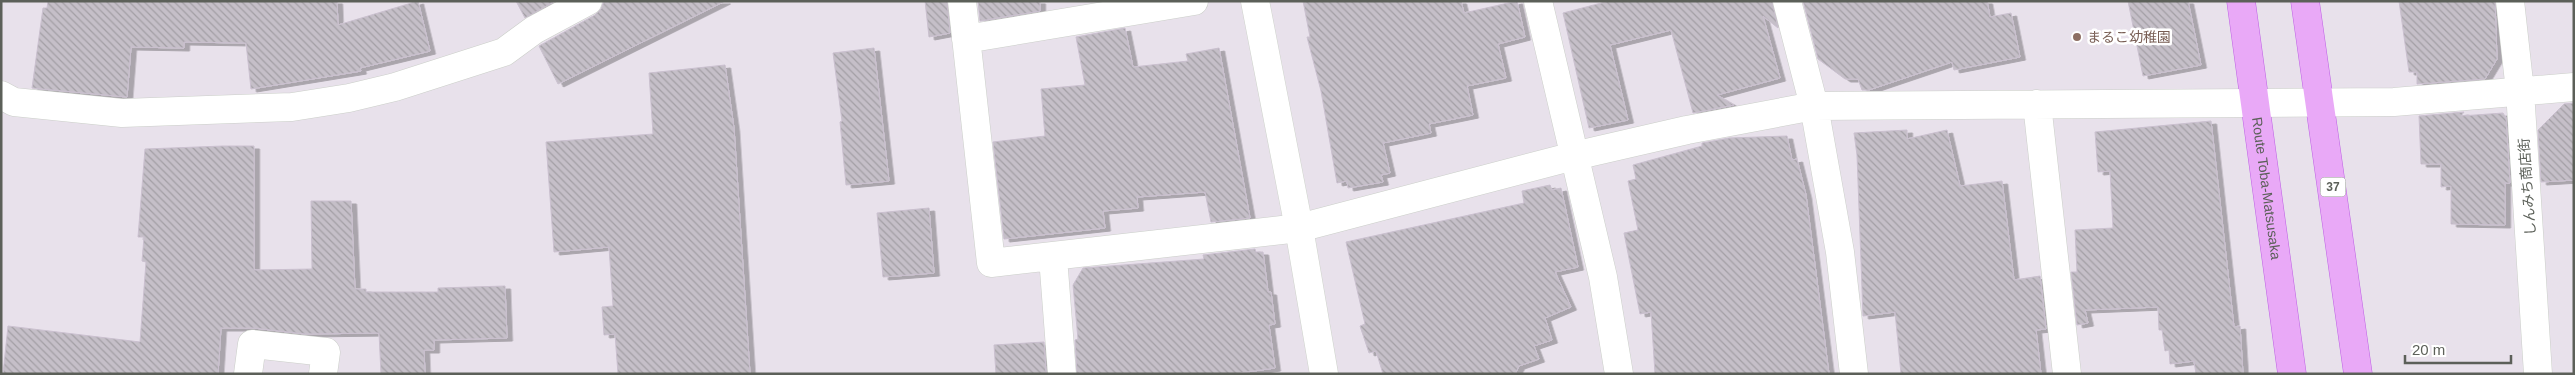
<svg xmlns="http://www.w3.org/2000/svg" width="2575" height="375" font-family="Helvetica,'Noto Sans JP',sans-serif">
  <style>
    .building { fill: url(#building-back-hatch); stroke: #cac0cf; filter: url(#shadow) }
    .lines { fill: none; stroke-linecap: round; stroke-linejoin: round }
    .street-casing { stroke: #cbcfc9; stroke-width: 29 }
    .secondary-casing { stroke: #ced3cb; stroke-width: 29 }
    .primary-casing { stroke: #bc61e3; stroke-width: 29 }
    .street { stroke: #fff; stroke-width: 28 }
    .secondary { stroke: #fff; stroke-width: 28 }
    .primary { stroke: #e9a9f7; stroke-width: 28 }
    .education-dot { fill: #8d6e63; stroke: #fff; stroke-width: 2 }
    .labels { text-anchor: middle; stroke-width: 5; stroke-linejoin: round; paint-order: stroke }
    .shield { fill: #fff; stroke: #8d908b; stroke-width: 1 }
    .shield-label { font-size: 12px; font-weight: bold; fill: #5c6059 }
    .education-label { font-size: 14px; fill: #785e54; stroke: #fff; text-anchor: start }
    .street-label { font-size: 14px; fill: #5c6059; stroke: #fff }
  </style>
  <defs>
    <pattern id="building-back-hatch" width="6" height="6" patternUnits="userSpaceOnUse" patternTransform="scale(1.25)"><rect width="6" height="6" fill="#c5bfc8"/><path d="M-1 5l2 2M0 0l6 6M5-1l2 2" fill="none" stroke="#a39fa5"/></pattern>
    <filter id="shadow"><feDropShadow dx="5.5" dy="3" stdDeviation="0" flood-color="#0004"/></filter>
  </defs>
  <rect width="100%" height="100%" fill="#e8e1eb"/>
  <!-- building -->
  <path class="building" d="M48,1H337L338,25L418,1L430,51L360,68L361,71L251,89L246,43L184,42V48L131,47L127,97L32,88L43,8H47Z
    M516,1H555L525,18Z
    M604,1H725L558,84L539,46L595,15L601,9Z
    M925,1H947L950,33L929,37Z
    M978,1H1040V11L980,21Z
    M1303,1H1461L1464,13L1517,1L1525,37L1498,44L1506,78L1467,86L1473,115L1429,124L1431,133L1383,143L1390,173L1381,175L1383,182L1348,188L1347,181L1337,183L1321,91L1307,37H1310Z
    M1609,1H1772L1778,28L1763,16L1780,78L1717,95L1734,105L1693,113L1671,30L1610,45L1628,120L1589,128L1563,13Z
    M1803,1H1987L1990,17L2011,13L2020,57L1954,70L1952,62L1869,90H1862L1858,79H1845L1818,59Z
    M2128,1H2188L2201,65L2143,76Z
    M2399,1H2495L2497,59L2485,79L2417,84V72H2409Z
    M1125,28L1133,67L1188,61L1186,54L1219,48L1250,218L1211,222L1205,192L1137,197L1138,208L1103,211L1105,228L1004,239L993,142L1045,136L1041,89L1085,85L1076,37Z
    M874,48L889,181L846,185L840,122L842,121L833,53Z
    M725,65L734,128L750,374H618L615,334L604,335L602,307L613,306L609,247L554,252L546,142L653,134L649,73Z
    M2574,103V180L2541,182L2538,130L2564,104Z
    M2464,112L2461,116L2503,113L2506,118L2510,183H2505V225L2451,224V186L2441,187V164H2421L2419,116Z
    M2211,121L2234,327L2240,326L2243,374H2196L2194,361L2170,364L2169,350L2165,351L2162,330H2159L2158,307L2085,310L2088,323L2077,325L2071,272H2077L2075,230L2113,228L2110,171L2098,172L2095,132Z
    M1907,130V139L1947,130L1960,186L2002,181L2014,280L2040,276L2046,329L2036,330L2041,374H1901L1895,312L1863,316L1857,155L1854,133Z
    M1787,136L1792,160L1797,159L1806,195L1829,374H1655L1651,312L1640,314L1624,233L1638,230L1628,181L1636,179L1633,165L1702,146V143L1729,138Z
    M223,146H254V270L312,269L311,201H351L355,289H366V292H438V288L505,286L507,338L434,340V350H424L425,374H381L379,333L305,334L254,328H221L218,374H3L8,326L140,342L146,262L142,261L144,237H138L145,149Z
    M1550,185L1552,190L1561,188L1578,267L1555,272L1571,307L1545,318L1552,340L1534,346L1539,359L1519,366L1515,374H1383L1376,351L1369,353L1360,326L1365,324L1346,242L1524,203L1522,191Z
    M929,208L934,273L883,277L877,213Z
    M1255,249L1256,252H1263L1268,292H1271L1275,324L1269,325L1275,368L1233,374H1077L1075,340L1078,339L1073,285L1083,268L1204,259L1203,255Z
    M1044,342L1046,374H996L994,345Z"/>
  <g class="lines">
    <!-- street casing -->
    <g class="street-casing">
      <path id="street" d="M962,1L991,263L1299,228L1574,156L1687,130L1814,106L2394,102L2574,87
        M1538,1L1603,277L1619,374
        M1787,1L1814,106L1840,252L1854,374
        M2510,1L2520,91L2538,374
        M966,39L1194,1
        M1,95L14,102L122,113L292,107L349,98L395,87L504,52L534,30L588,1
        M2037,104L2067,374
        M1053,257L1062,374
        M248,374L252,344L326,352L323,374"/>
    </g>
    <!-- secondary casing -->
    <g class="secondary-casing">
      <path id="secondary" d="M1255,1L1299,228L1324,374"/>
    </g>
    <!-- primary casing -->
    <g class="primary-casing">
      <g id="primary">
        <path id="s1" d="M2241,1L2292,374"/>
        <path d="M2305,1L2358,374"/>
      </g>
    </g>
    <!-- street -->
    <use href="#street" class="street"/>
    <!-- secondary -->
    <use href="#secondary" class="secondary"/>
    <!-- primary -->
    <use href="#primary" class="primary"/>
  </g>
  <!-- markers -->
  <circle class="education-dot" cx="2077" cy="37" r="5"/>
  <g class="labels">
    <!-- shield labels -->
    <rect class="shield" x="2320.5" y="177.5" width="25" height="19" rx="4"/>
    <g class="shield-label">
      <text x="2333" y="191">37</text>
    </g>
    <!-- education labels -->
    <g class="education-label">
      <text x="2087" y="42">まるこ幼稚園</text>
    </g>
    <!-- street labels -->
    <g class="street-label">
      <text transform="translate(2527 187) rotate(-94)" y="5">しんみち商店街</text>
      <text dy="5" stroke="none"><textPath href="#s1" startOffset="189">Route Toba-Matsusaka</textPath></text>
    </g>
  </g>
  <!-- border -->
  <rect width="2575" height="375" fill="none" stroke="#5c6059" stroke-width="5"/>
  <!-- scale -->
  <path d="M2405 355v8h106v-8" fill="none" stroke="#5c6059" stroke-width="2.5"/>
  <text x="2412" y="355" font-size="15" fill="#5c6059" stroke="#ffffff" stroke-width="4" paint-order="stroke">20 m</text>
</svg>
